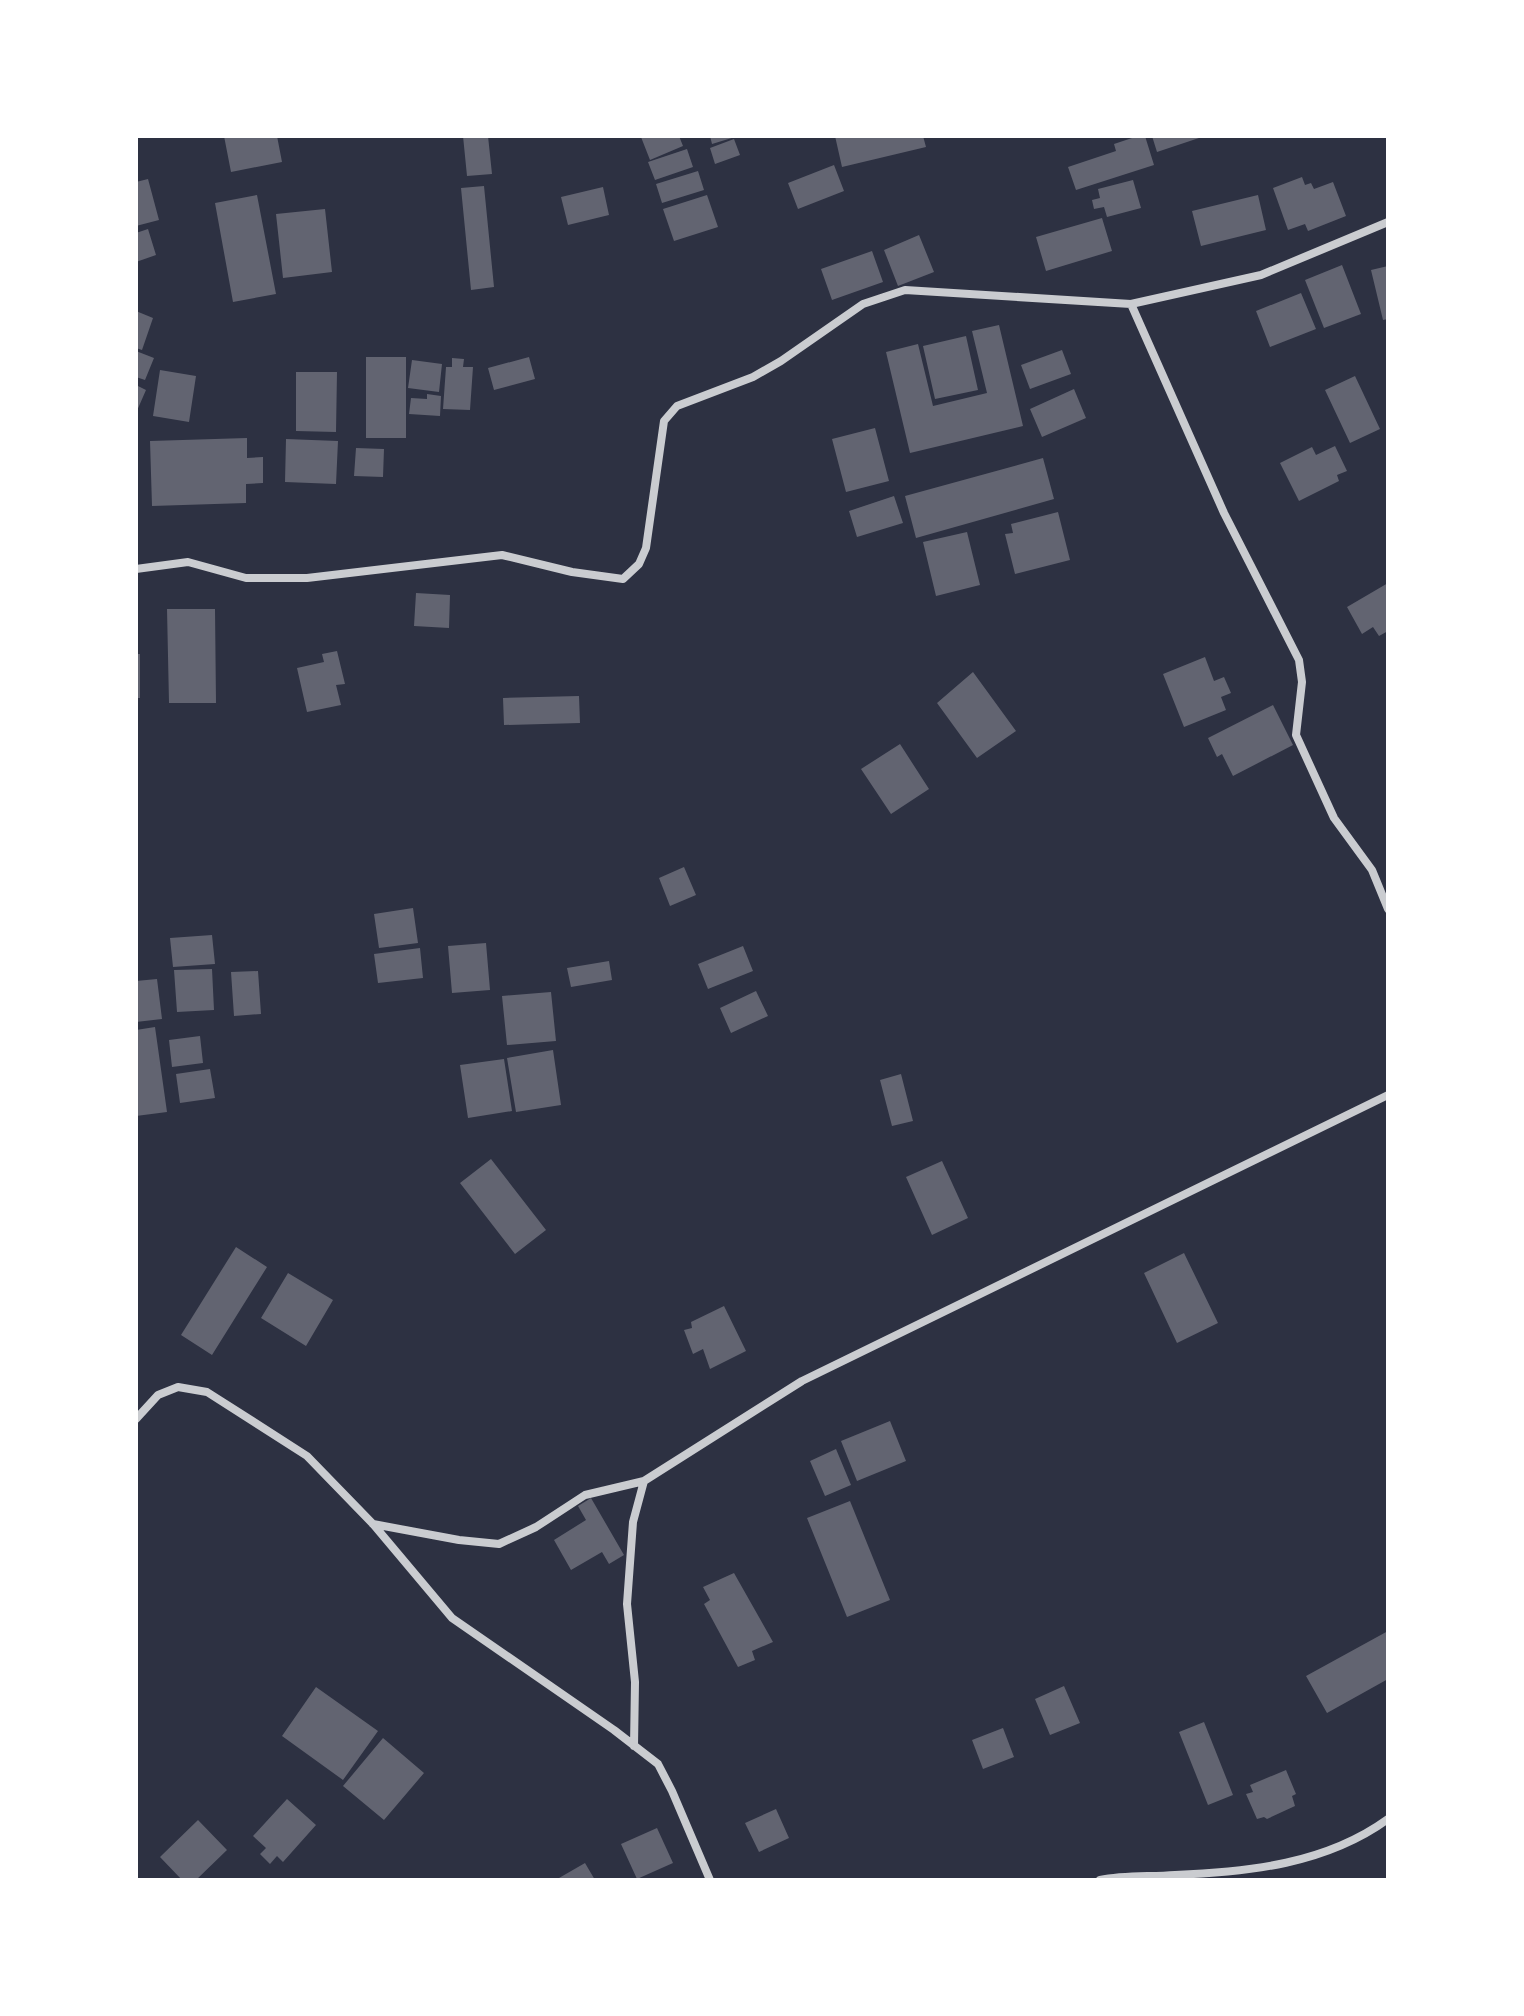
<svg xmlns="http://www.w3.org/2000/svg" width="1524" height="2016" font-family="Inter,sans-serif">
  <style>
    .building { fill: #626471 }
    .lines { fill: none; stroke-linecap: round; stroke-linejoin: round }
    .minor { stroke: #caccd0; stroke-width: 8 }
  </style>
  <rect width="100%" height="100%" fill="#2d3142"/>
  <!-- building -->
  <path class="building" d="M224,136H277L282,162L231,172Z
    M463,136H488L492,174L467,176Z
    M644,136H679L683,146L650,160L641,137Z
    M710,136H735V137L712,144Z
    M835,136H923L926,147L842,167Z
    M1138,136H1145L1154,165L1076,190L1068,167L1116,151L1114,144Z
    M1152,136H1202V137L1157,152Z
    M734,139L740,155L715,164L710,148Z
    M687,149L693,167L655,180L648,162Z
    M834,165L844,191L798,209L788,183Z
    M698,171L704,190L662,203L656,184Z
    M1302,177L1305,185L1311,183L1314,189L1333,182L1346,216L1308,231L1305,224L1288,230L1273,188Z
    M148,179L159,220L136,226V182Z
    M1133,180L1141,208L1107,217L1104,207L1094,209L1092,200L1100,198L1098,189Z
    M484,186L494,287L471,290L461,188Z
    M603,187L609,215L568,225L561,197Z
    M257,195L276,294L233,302L215,203Z
    M707,195L718,227L674,241L663,209Z
    M1258,195L1266,230L1201,246L1192,211Z
    M325,209L332,272L283,278L276,214Z
    M1102,218L1112,251L1046,271L1036,237Z
    M148,229L156,255L136,262V233Z
    M919,235L934,272L898,286L884,250Z
    M872,251L883,282L832,300L821,269Z
    M1342,265L1361,314L1324,328L1305,280Z
    M1388,266V319L1383,320L1371,270Z
    M1301,293L1316,329L1270,347L1256,311Z
    M136,311L153,318L142,350L136,348Z
    M999,325L1023,426L910,453L886,352L918,344L933,406L987,393L972,331Z
    M966,336L978,390L935,399L923,346Z
    M1062,350L1071,374L1030,389L1021,365Z
    M136,351L154,358L145,380L136,377Z
    M366,357H406V438H366Z
    M529,357L535,379L494,390L488,368Z
    M452,358L464,359L463,367H473L470,410L443,409L446,367H452Z
    M412,360L442,364L439,392L408,388Z
    M160,370L196,376L189,422L153,416Z
    M296,372H337L336,432L296,431Z
    M1355,376L1380,429L1350,443L1325,390Z
    M136,385L146,390L136,413Z
    M1074,389L1086,418L1042,437L1030,409Z
    M427,394L441,396L440,416L409,414L411,398L427,399Z
    M875,428L889,481L846,492L832,439Z
    M247,438V458L263,457V483L246,484V503L152,506L150,441Z
    M286,439L338,441L336,484L285,482Z
    M1335,446L1347,471L1337,475L1339,481L1299,501L1280,463L1312,447L1316,455Z
    M356,448L384,449L383,477L354,476Z
    M1043,458L1054,499L916,538L905,496Z
    M894,496L903,523L857,537L849,511Z
    M1058,512L1070,560L1015,574L1005,534L1013,533L1011,524Z
    M967,532L980,585L936,596L923,542Z
    M1388,583V631L1379,636L1373,627L1362,634L1347,607Z
    M416,593L450,595L449,628L414,626Z
    M167,609H215L216,703H169Z
    M337,651L345,684L336,685L341,705L307,712L297,668L324,662L322,654Z
    M136,654H140V698H136Z
    M1205,657L1214,681L1224,677L1231,693L1221,697L1226,710L1184,727L1163,674Z
    M973,672L1016,731L977,758L937,703Z
    M579,696L580,723L504,725L503,698Z
    M1273,705L1293,745L1233,776L1222,754L1217,757L1208,738Z
    M900,744L929,789L891,814L861,769Z
    M684,867L696,895L670,906L659,878Z
    M413,908L418,943L379,948L374,914Z
    M212,935L215,964L173,967L170,938Z
    M486,943L490,990L452,993L448,946Z
    M743,946L753,971L708,989L698,964Z
    M420,948L423,978L378,983L374,954Z
    M609,961L612,980L571,987L567,968Z
    M212,969L214,1010L177,1012L174,970Z
    M258,971L261,1014L234,1016L231,972Z
    M157,979L162,1019L136,1022V981Z
    M756,991L768,1016L731,1033L720,1008Z
    M551,992L556,1041L507,1045L502,996Z
    M155,1027L167,1112L136,1116V1030Z
    M200,1036L203,1063L172,1067L169,1040Z
    M553,1050L561,1105L516,1112L507,1058Z
    M504,1059L512,1111L468,1118L460,1065Z
    M210,1069L215,1098L180,1103L176,1074Z
    M901,1074L913,1121L892,1126L880,1080Z
    M491,1159L546,1230L515,1254L460,1183Z
    M942,1161L968,1218L932,1235L906,1177Z
    M236,1247L267,1267L212,1355L181,1335Z
    M1184,1253L1218,1323L1177,1343L1144,1273Z
    M288,1273L333,1300L306,1346L261,1318Z
    M724,1306L746,1351L710,1369L703,1349L693,1354L684,1330L692,1328L691,1322Z
    M890,1421L906,1461L857,1481L841,1441Z
    M836,1449L851,1485L825,1496L810,1461Z
    M591,1498L624,1555L609,1564L602,1552L571,1570L554,1540L586,1520L578,1506Z
    M850,1501L890,1600L847,1617L807,1518Z
    M734,1573L773,1642L752,1651L755,1660L738,1667L704,1604L710,1600L703,1587Z
    M1388,1631V1679L1327,1713L1306,1676Z
    M1064,1686L1080,1723L1050,1735L1035,1699Z
    M316,1687L378,1731L343,1780L282,1736Z
    M1204,1722L1233,1795L1208,1805L1179,1732Z
    M1003,1728L1014,1757L983,1769L972,1740Z
    M383,1738L424,1773L384,1820L343,1786Z
    M1286,1770L1296,1794L1292,1796L1295,1806L1267,1819L1264,1817L1257,1819L1246,1794L1253,1792L1250,1785Z
    M287,1799L316,1825L283,1862L277,1856L270,1864L260,1854L266,1848L253,1836Z
    M776,1809L789,1838L759,1852L745,1823Z
    M198,1820L227,1850L196,1880H182L160,1857Z
    M657,1828L673,1863L637,1879L621,1844Z
    M585,1863L595,1880H561L559,1878Z"/>
  <g class="lines">
    <!-- minor -->
    <path class="minor" d="M1131,304L1224,513L1299,660L1302,682L1296,735L1334,818L1372,870L1388,909
      M136,569L188,562L246,578H307L502,555L572,572L623,579L639,564L646,548L664,421L677,406L753,377L781,361L863,304L905,290L1131,304L1261,275L1388,222
      M136,1419L158,1395L178,1387L207,1392L307,1456L373,1524L452,1618L614,1730L658,1764L672,1791L710,1880
      M373,1524L459,1540L499,1544L536,1527L585,1495L644,1481L802,1381L1388,1095
      M634,1746L635,1682L627,1604L633,1522L644,1481
      M1100,1880C1124,1875 1150,1877 1175,1875C1249,1872 1326,1864 1388,1819"/>
  </g>
  <!-- border -->
  <rect width="1524" height="2016" fill="none" stroke="#ffffff" stroke-width="276"/>
</svg>
